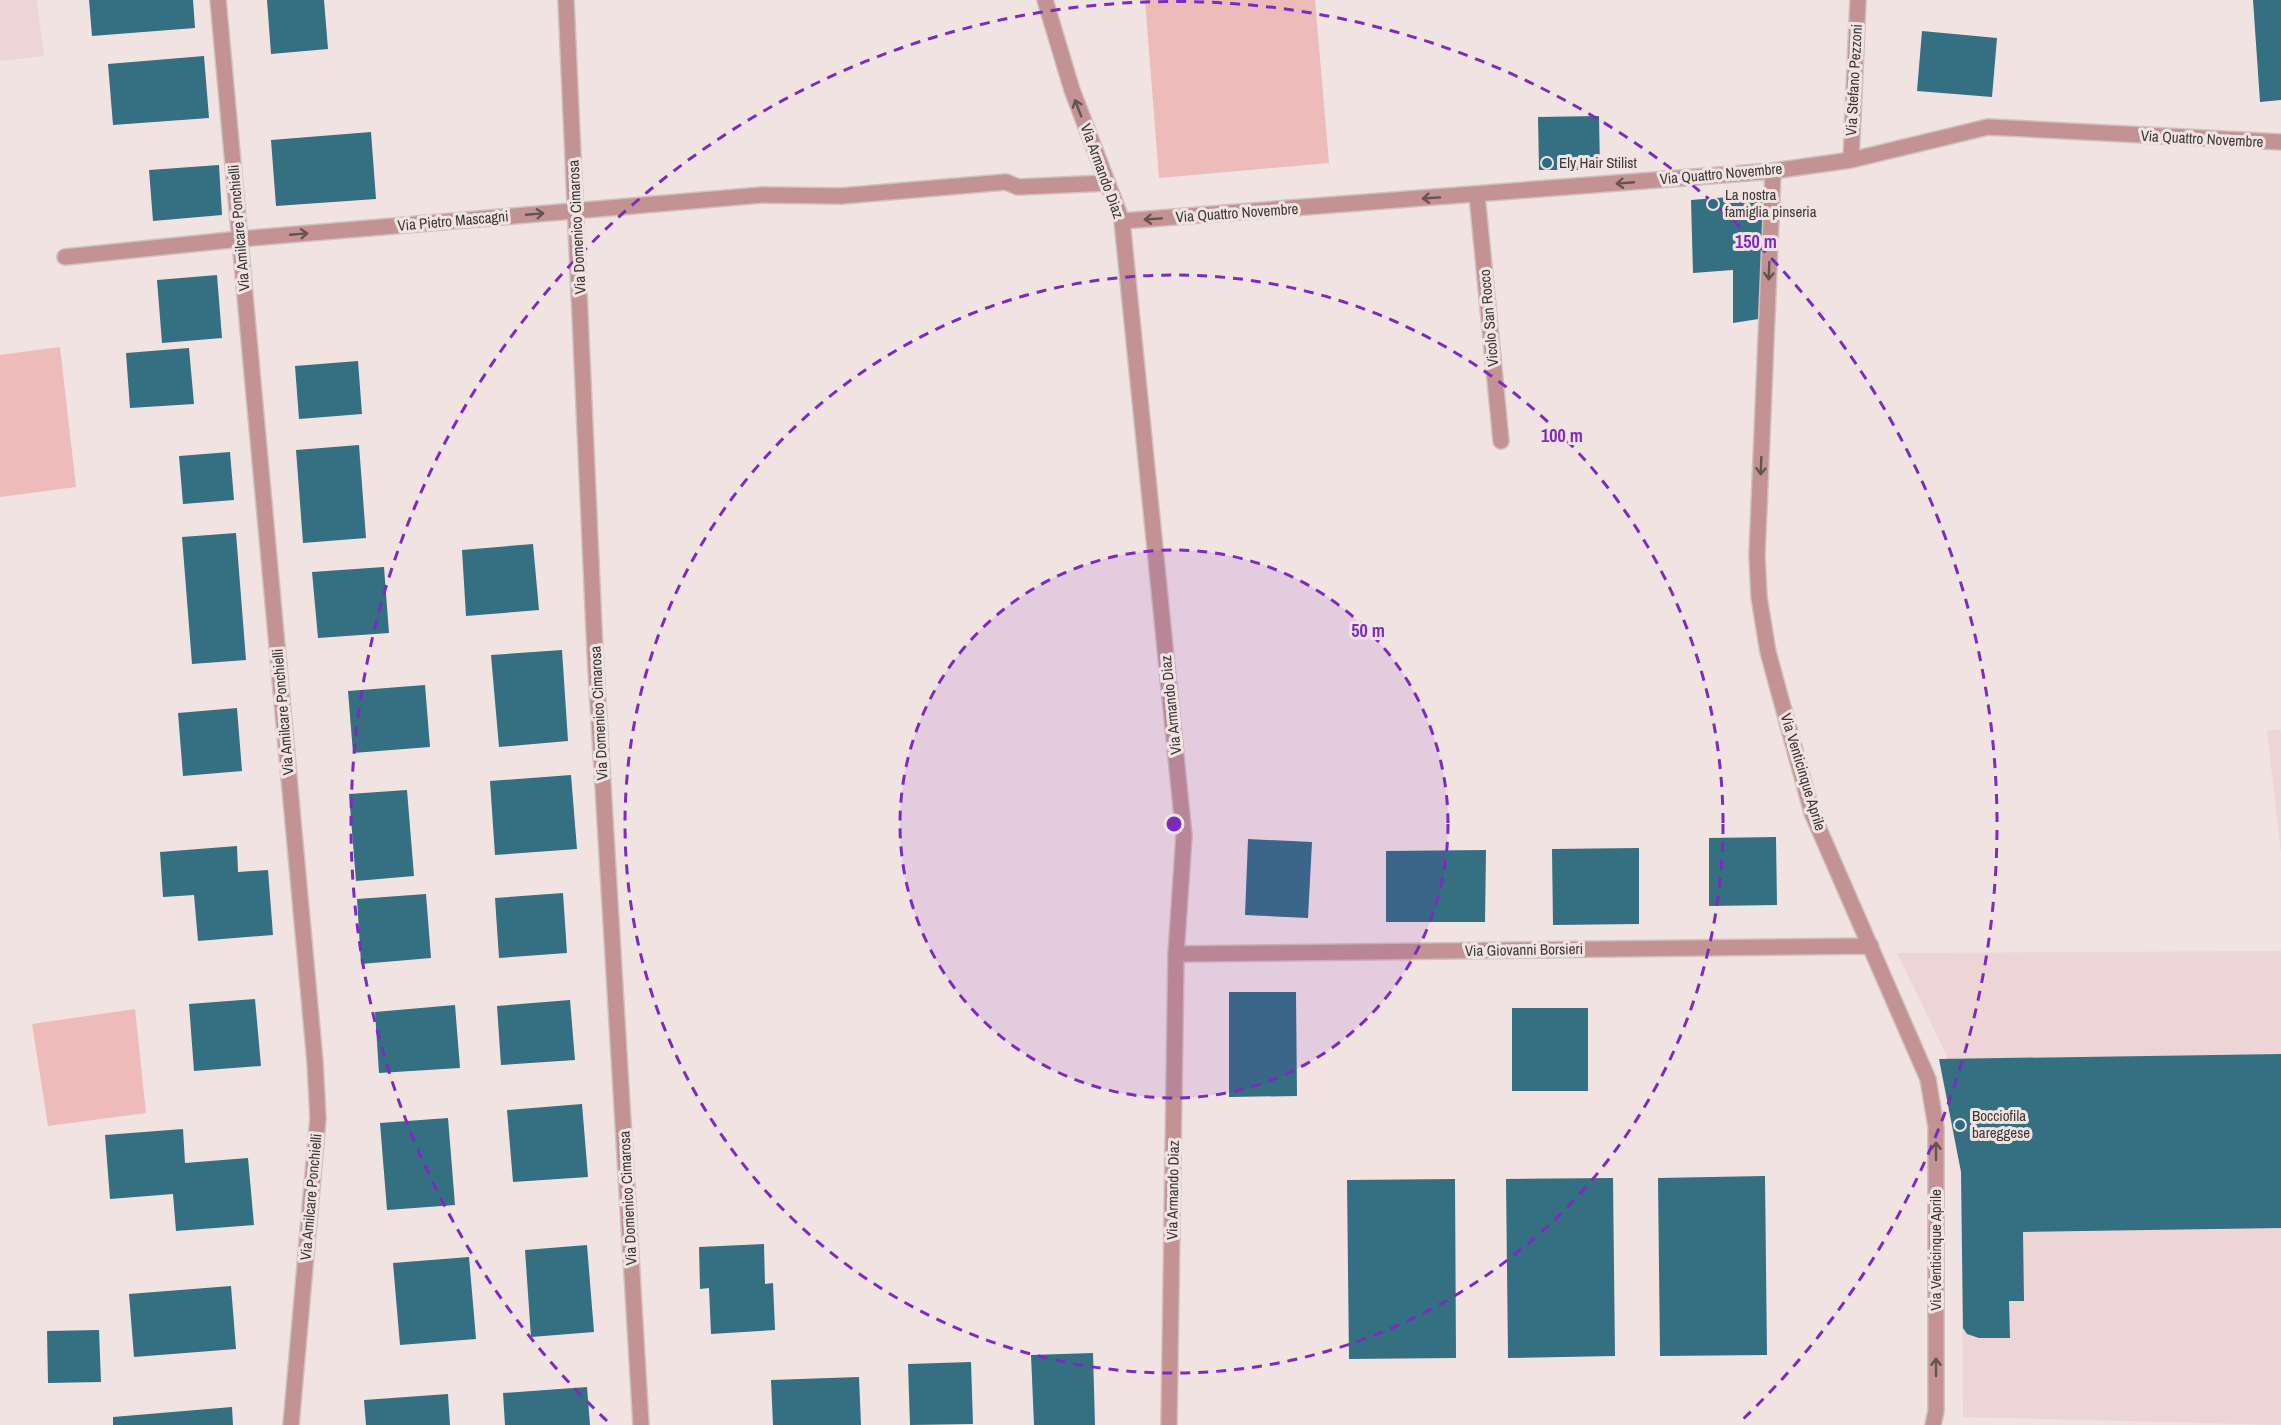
<svg xmlns="http://www.w3.org/2000/svg" width="2281" height="1425" font-family="'Archivo Narrow',sans-serif">
  <style>
    .built { fill: #edd5d5 }
    .green { fill: #ecbbba }
    .building { fill: #346f82 }
    .lines { fill: none; stroke-linecap: round; stroke-linejoin: round }
    .service-casing { stroke: #cec1c1; stroke-width: 18 }
    .minor-casing { stroke: #cec1c1; stroke-width: 18 }
    .service { stroke: #c29392; stroke-width: 15 }
    .minor { stroke: #c29392; stroke-width: 15 }
    .oneway { stroke: #645352 }
    .ring { fill: none; stroke: #7b2cbf; stroke-width: 3; stroke-dasharray: 10 8 }
    .poi-dot { fill: #2d6c81; stroke: #f2e3e3; stroke-width: 2 }
    .labels { text-anchor: middle; stroke-width: 6; stroke-linejoin: round; paint-order: stroke }
    .street-label { font-size: 15px; fill: #3c3737; stroke: #f2e3e3 }
    .poi-label { font-size: 15px; fill: #3c3737; stroke: #f2e3e3; text-anchor: start }
    .centre { fill: #7b2cbf; stroke: #f2e3e3; stroke-width: 3 }
    .ring-label { font-size: 18px; text-anchor: middle; font-weight: bold; fill: #7b2cbf; stroke: #f2e3e3; stroke-width: 6; stroke-linejoin: round; paint-order: stroke }
  </style>
  <rect width="100%" height="100%" fill="#f2e3e3"/>
  <!-- built -->
  <path class="built" d="M0,0H37L44,56L0,61Z
    M2281,729V854L2267,731Z
    M2281,951V1425L1963,1417L1961,1172L1946,1054L1897,953Z"/>
  <!-- green -->
  <path class="green" d="M1145,0H1315L1329,163L1159,178Z
    M60,347L76,487L0,497V355Z
    M135,1009L146,1113L48,1126L32,1024Z"/>
  <!-- building -->
  <path class="building" d="M89,0H193L195,28L92,36Z
    M267,0H324L328,49L271,54Z
    M2253,0H2281V100L2260,102Z
    M1922,31L1997,38L1992,97L1917,91Z
    M204,56L209,118L113,125L108,64Z
    M1599,116L1600,170H1539L1538,117Z
    M371,132L376,199L276,206L271,140Z
    M219,165L222,215L153,221L149,170Z
    M1767,194L1765,318L1733,323V270L1693,273L1691,200Z
    M217,275L222,338L162,343L157,280Z
    M189,348L194,404L130,408L126,353Z
    M358,361L362,414L299,419L295,366Z
    M359,445L366,538L303,543L296,450Z
    M230,452L234,500L183,504L179,456Z
    M236,533L246,660L192,664L182,537Z
    M533,544L539,610L466,616L462,550Z
    M384,567L389,633L318,638L312,572Z
    M562,650L568,741L499,747L491,655Z
    M425,685L430,747L353,753L348,691Z
    M237,708L242,771L183,776L178,713Z
    M571,775L577,849L495,855L490,781Z
    M407,790L414,876L356,881L349,794Z
    M1776,837L1777,905L1709,906V838Z
    M1248,839L1312,842L1308,918L1245,915Z
    M237,846L238,872L268,870L273,935L198,941L194,895L163,897L160,852Z
    M1639,848V924L1553,925L1552,849Z
    M1486,850L1485,922H1386V851Z
    M563,893L567,953L499,958L495,898Z
    M426,894L431,958L361,964L357,899Z
    M1229,992H1296L1297,1096L1229,1097Z
    M255,999L261,1066L194,1071L189,1004Z
    M570,1000L575,1060L501,1065L497,1006Z
    M455,1005L460,1068L379,1073L375,1012Z
    M1512,1008H1588V1091H1512Z
    M2281,1054V1228L2023,1232L2024,1301H2009L2010,1338H1979L1967,1334L1963,1328L1961,1172L1939,1059Z
    M582,1104L588,1177L513,1182L507,1110Z
    M448,1118L455,1205L387,1210L380,1123Z
    M183,1129L185,1163L248,1158L254,1225L176,1231L173,1194L110,1199L105,1135Z
    M1765,1176L1767,1355L1660,1356L1658,1178Z
    M1613,1178L1615,1356L1508,1358L1506,1179Z
    M1455,1179L1456,1358L1349,1359L1347,1180Z
    M764,1244L765,1284L773,1283L775,1330L711,1334L709,1288L700,1289L699,1247Z
    M587,1245L594,1332L531,1337L525,1250Z
    M469,1257L476,1339L400,1345L393,1263Z
    M231,1286L236,1349L134,1357L129,1294Z
    M99,1330L101,1382L48,1383L47,1331Z
    M1093,1353L1095,1425H1034L1031,1355Z
    M971,1362L973,1424L910,1425L908,1364Z
    M859,1377L861,1425H773L771,1380Z
    M587,1387L590,1425H505L503,1393Z
    M448,1394L450,1425H366L364,1400Z
    M232,1407L233,1425H113V1417Z"/>
  <g class="lines">
    <!-- service casing -->
    <g class="service-casing">
      <path id="service" d="M841,196L1006,182L1018,187L1107,183"/>
    </g>
    <!-- minor casing -->
    <g class="minor-casing">
      <path id="minor" d="M218,0L315,1062L318,1118L291,1425
        M566,0L595,652L641,1425
        M1045,0L1072,90L1122,221L1184,836L1176,954L1169,1425
        M1851,160L1858,0
        M1773,171L1757,555L1759,597L1768,652L1812,813L1928,1079L1936,1127V1411L1933,1425
        M1477,195L1501,441
        M1122,221L1773,171L1851,160L1988,127L2281,142
        M65,257L240,239L762,195L841,196
        M1176,954L1871,946"/>
    </g>
    <!-- service -->
    <use href="#service" class="service"/>
    <!-- minor -->
    <use href="#minor" class="minor"/>
  </g>
  <!-- one-way arrows -->
  <defs><path id="oneway-shaft" d="M-6 0H5M1.5-3L5.5 0L1.5 3" fill="none" stroke-width="1.6" stroke-linecap="round" stroke-linejoin="round" transform="scale(1.5)"/></defs>
  <g class="oneway">
    <use href="#oneway-shaft" transform="translate(1078 108) rotate(-111)"/>
    <use href="#oneway-shaft" transform="translate(1625 183) rotate(175)"/>
    <use href="#oneway-shaft" transform="translate(1431 198) rotate(176)"/>
    <use href="#oneway-shaft" transform="translate(535 214) rotate(-5)"/>
    <use href="#oneway-shaft" transform="translate(1153 219) rotate(176)"/>
    <use href="#oneway-shaft" transform="translate(299 234) rotate(-5)"/>
    <use href="#oneway-shaft" transform="translate(1769 271) rotate(92)"/>
    <use href="#oneway-shaft" transform="translate(1761 466) rotate(92)"/>
    <use href="#oneway-shaft" transform="translate(1936 1151) rotate(-90)"/>
    <use href="#oneway-shaft" transform="translate(1936 1367) rotate(-90)"/>
  </g>
  <!-- distance rings -->
  <circle cx="1174" cy="824" r="274" fill="#7b2cbf" fill-opacity=".12"/>
  <g class="ring">
    <circle cx="1174" cy="824" r="274"/>
    <circle cx="1174" cy="824" r="549"/>
    <path d="M607 1421A823 823 0 1 1 1741 1421"/>
  </g>
  <!-- markers -->
  <g class="poi-dot">
    <circle cx="1547" cy="163" r="6"/>
    <circle cx="1713" cy="204" r="6"/>
    <circle cx="1960" cy="1125" r="6"/>
  </g>
  <g class="labels">
    <!-- street labels -->
    <g class="street-label">
      <text transform="translate(1854 80) rotate(-87)" y="5">Via Stefano Pezzoni</text>
      <text transform="translate(2202 139) rotate(3)" y="5">Via Quattro Novembre</text>
      <text transform="translate(1102 171) rotate(70)" y="5">Via Armando Diaz</text>
      <text transform="translate(1721 174) rotate(-5)" y="5">Via Quattro Novembre</text>
      <text transform="translate(1237 213) rotate(-4)" y="5">Via Quattro Novembre</text>
      <text transform="translate(453 221) rotate(-5)" y="5">Via Pietro Mascagni</text>
      <text transform="translate(577 227) rotate(-93)" y="5">Via Domenico Cimarosa</text>
      <text transform="translate(239 228) rotate(-95)" y="5">Via Amilcare Ponchielli</text>
      <text transform="translate(1489 318) rotate(-95)" y="5">Vicolo San Rocco</text>
      <text transform="translate(1171 705) rotate(-96)" y="5">Via Armando Diaz</text>
      <text transform="translate(283 712) rotate(-95)" y="5">Via Amilcare Ponchielli</text>
      <text transform="translate(599 713) rotate(-93)" y="5">Via Domenico Cimarosa</text>
      <text transform="translate(1803 772) rotate(73)" y="5">Via Venticinque Aprile</text>
      <text transform="translate(1524 950) rotate(-1)" y="5">Via Giovanni Borsieri</text>
      <text transform="translate(1173 1190) rotate(-89)" y="5">Via Armando Diaz</text>
      <text transform="translate(311 1197) rotate(-85)" y="5">Via Amilcare Ponchielli</text>
      <text transform="translate(628 1198) rotate(-93)" y="5">Via Domenico Cimarosa</text>
      <text transform="translate(1936 1250) rotate(-90)" y="5">Via Venticinque Aprile</text>
    </g>
    <!-- poi labels -->
    <g class="poi-label">
      <text x="1559" y="168">Ely Hair Stilist</text>
      <text x="1725" y="200">La nostra<tspan x="1725" dy="17">famiglia pinseria</tspan></text>
      <text x="1972" y="1121">Bocciofila<tspan x="1972" dy="17">bareggese</tspan></text>
    </g>
  </g>
  <circle cx="1174" cy="824" r="9" class="centre"/>
  <g class="ring-label">
    <text x="1756" y="248">150 m</text>
    <text x="1562" y="442">100 m</text>
    <text x="1368" y="637">50 m</text>
  </g>
</svg>
